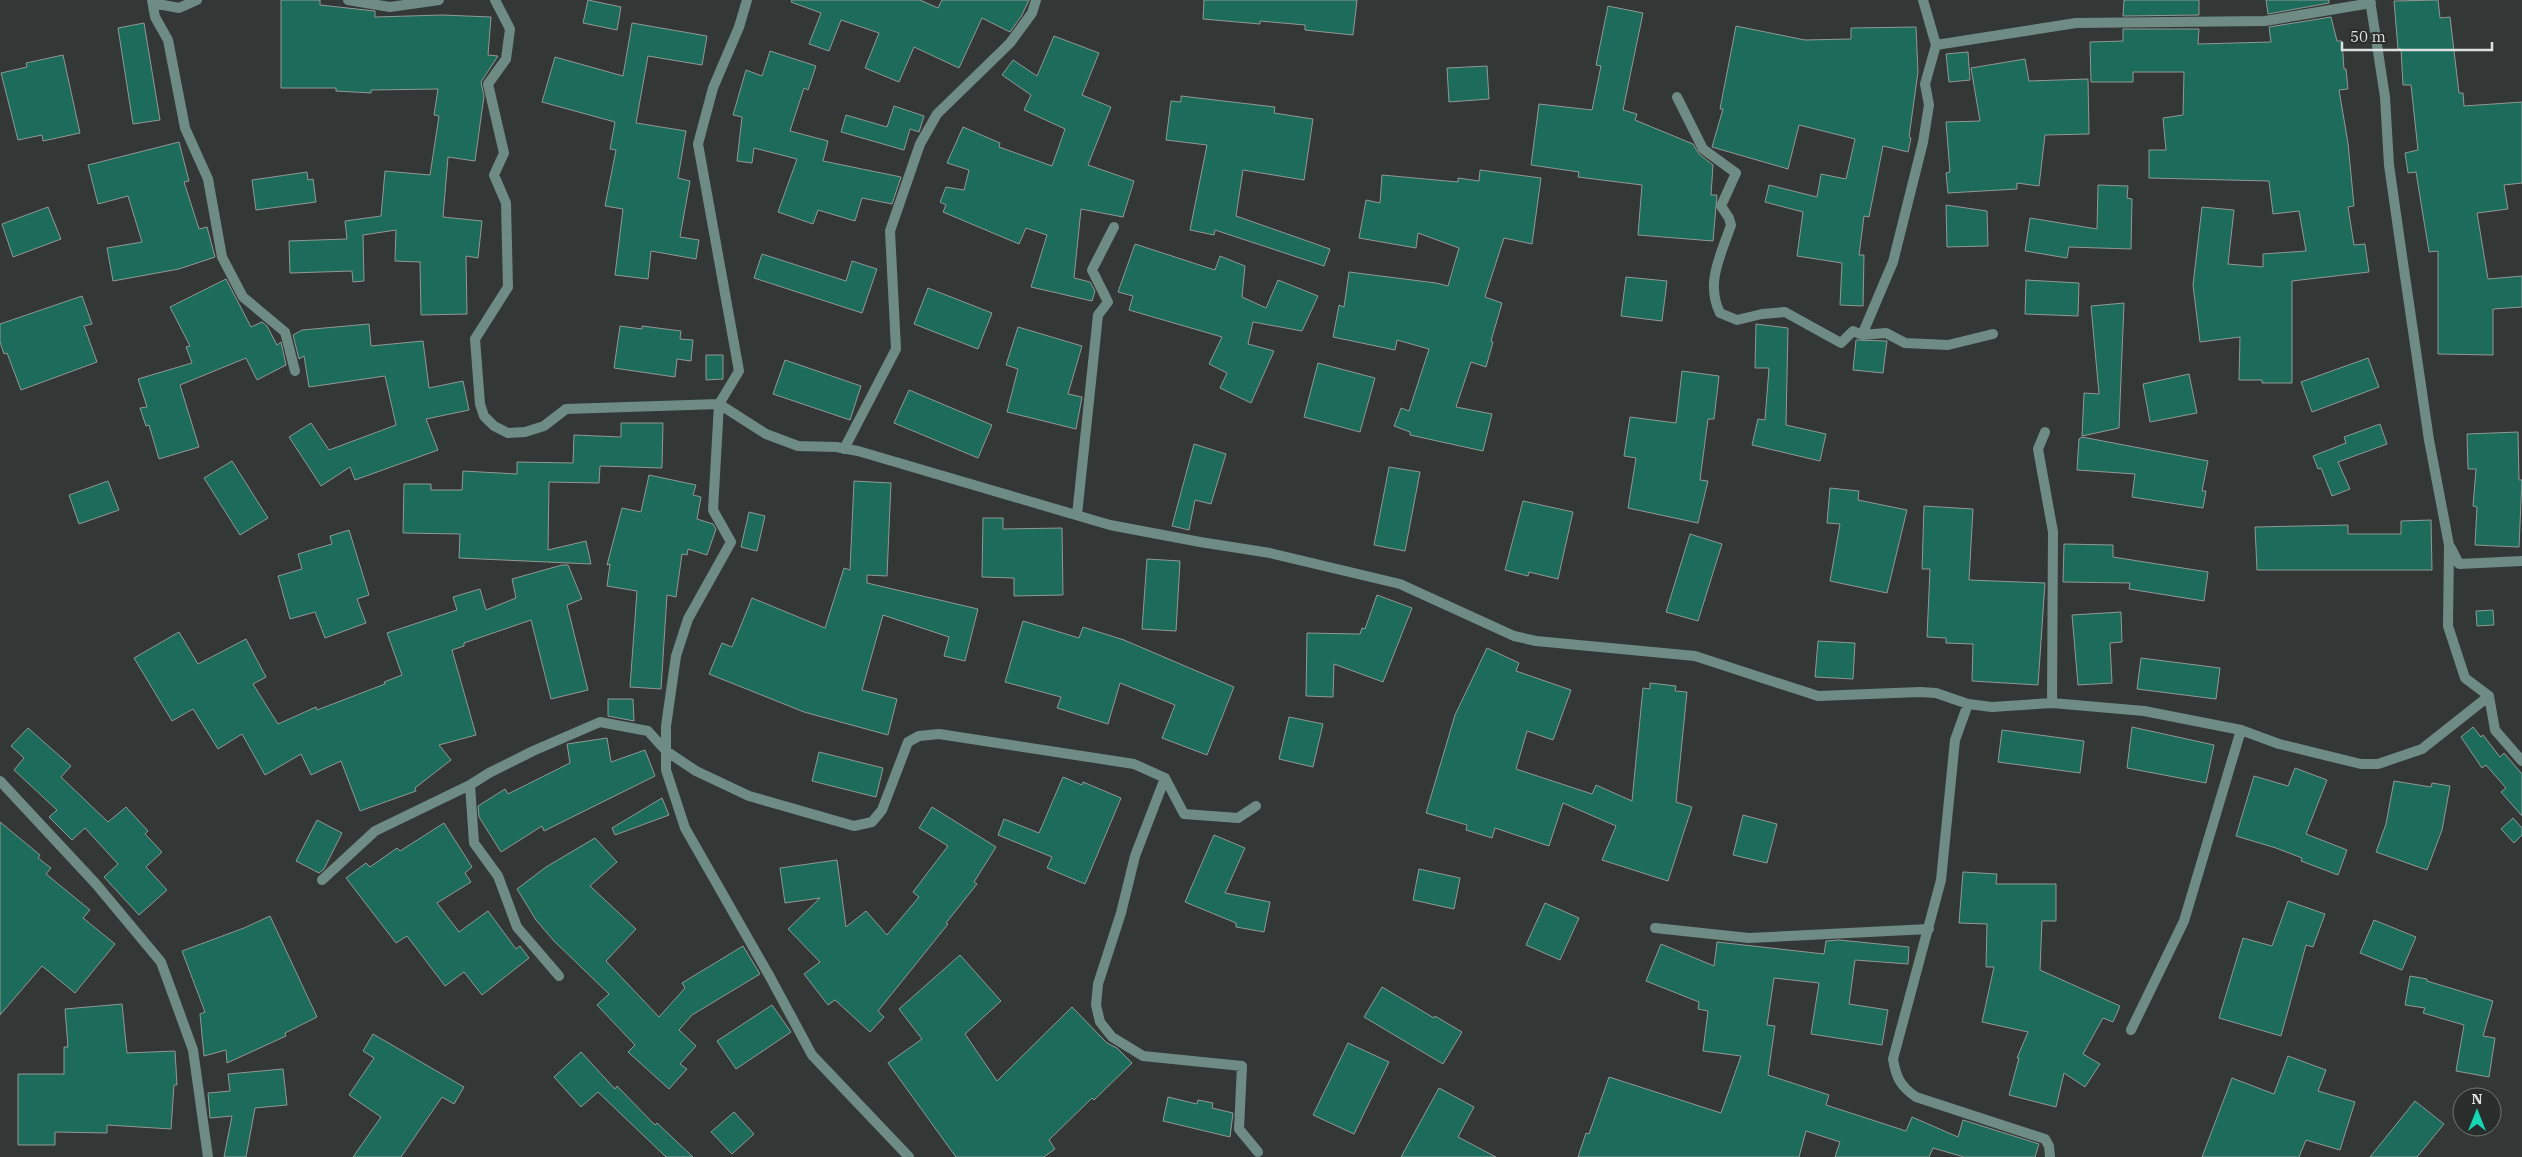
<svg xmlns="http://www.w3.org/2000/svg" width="2522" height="1157" font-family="'IBM Plex Serif',serif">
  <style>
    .building { fill: #1d6c5b; stroke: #919896 }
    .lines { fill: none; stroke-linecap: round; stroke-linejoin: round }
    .minor { stroke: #6e8c83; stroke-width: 10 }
  </style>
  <rect width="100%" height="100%" fill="#333836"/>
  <!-- building -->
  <path class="building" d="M281,0H320V5L375,11V17L442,15L491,17L488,55L498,56L481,82L484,96L475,161L448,157L443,217L482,221L478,258L466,256L467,314L421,315L420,262L395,261L396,230L363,235L364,281L353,282L352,271L290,273L289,241L347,239L345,221L381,216L385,171L430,175L439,116L434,115L438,89L371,90V93L336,91V88H281Z
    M588,0L621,7L617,30L583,23Z
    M792,0H920L938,8L942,0H1029L1022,15L1010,32L982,18L959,68L914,47L899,82L865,68L879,33L841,20L829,51L809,44L821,13L791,2Z
    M1204,0H1357L1353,35L1305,30V25L1260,21V24L1203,19Z
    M2124,0H2199V15L2123,16Z
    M2266,0H2329V3L2268,14Z
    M2438,0L2440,18L2450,17L2459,93H2463L2464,106L2522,102V183L2504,185L2508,209L2477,213L2488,279L2522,276V307L2493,309V355L2438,354V251L2429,252L2416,172L2408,173L2405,153L2418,150L2411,85H2403L2401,49H2398L2394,1Z
    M1608,6L1643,13L1623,110L1637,114L1635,120L1693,144L1699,154L1713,165L1711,195H1717L1713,241L1638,235L1642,185L1578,177L1579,172L1531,165L1539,104L1592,110L1601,66L1596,65Z
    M2331,17L2337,41H2342L2344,69H2346L2348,89L2339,90L2348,143L2354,206L2348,207L2354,245L2365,244L2369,272L2292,281V383H2262V380H2239L2240,337L2200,342L2193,285L2202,207L2234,210L2228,264L2263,267V254L2306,251L2299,211L2273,214L2269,181L2149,178V150H2166L2163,118L2183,115L2184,72H2133V82H2091L2090,42L2123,41V29H2199L2198,44L2271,42L2269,27Z
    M144,23L160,120L133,124L118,28Z
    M632,23L707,36L702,65L648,56L636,123L686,131L678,178L690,181L680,237L699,240L696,259L651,251L648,279L615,275L623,209L605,206L616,150L610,149L615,122L542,102L555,57L623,76Z
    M1736,26L1805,40L1851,39V28L1916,27L1918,72L1909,137L1911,138L1908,152L1883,146L1869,217L1864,216L1859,255H1864L1863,306L1840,305L1842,263L1797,256L1803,212L1765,202L1769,185L1817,197L1821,174L1846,179L1855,139L1799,125L1788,169L1712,147L1723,109H1720Z
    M1054,36L1099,53L1082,95L1111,107L1088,165L1134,181L1123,217L1081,209L1074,278L1090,282L1095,291L1092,301L1031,287L1047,235L1026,228L1019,244L943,212L946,205L940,202L946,187L964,190L969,170L947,163L963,127L1000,143L999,147L1052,166L1065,129L1024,110L1031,95L1002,75L1013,60L1037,76Z
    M770,51L816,66L808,90L804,88L790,131L828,141L823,161L901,177L892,204L862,198L855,221L818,210L813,224L778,212L797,159L754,148L752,163L737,161L742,117L733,115L746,70L762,76Z
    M1968,52L1970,80L1949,82L1946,54Z
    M63,55L80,133L43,141L42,135L18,140L1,73L27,67L26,63Z
    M2025,59L2029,81L2088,79L2089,134L2045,135L2039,186L2017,183V189L1948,193L1946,173L1950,172L1946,122L1980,121L1971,68Z
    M1487,66L1489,99L1449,102L1447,68Z
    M1181,96L1275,107L1274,113L1313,119L1304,180L1243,170L1236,216L1330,249L1324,266L1215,230L1214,235L1190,230L1207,145L1166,140L1171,101L1181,102Z
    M894,106L924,116L919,132L910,129L904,150L841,132L846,115L887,127Z
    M179,142L189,181L184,182L199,229L207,227L215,257L179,269L113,281L107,248L142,242L128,196L98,204L88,165Z
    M1480,170L1541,178L1532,244L1504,238L1485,297L1502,303L1491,341L1493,342L1486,367L1471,362L1456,407L1492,414L1483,451L1410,435V432L1394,426L1401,408L1409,411L1429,349L1397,340L1395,350L1333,337L1339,305L1344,307L1349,272L1436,283L1448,286L1459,248L1418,233L1416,248L1359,238L1366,200L1380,203L1382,175L1458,182V178L1479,181Z
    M307,172L308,180L313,179L316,202L256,210L252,180Z
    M2098,185L2128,186L2127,198L2132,199L2131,249L2069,247L2067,258L2025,251L2030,218L2097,229Z
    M1946,205L1987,211L1988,246L1947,247Z
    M48,207L61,239L13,257L2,224Z
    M1135,244L1215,270L1220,256L1245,266L1242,297L1266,308L1278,280L1318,296L1302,331L1253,322L1248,344L1274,351L1251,403L1220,388L1227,373L1209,364L1222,337L1129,310L1133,296L1118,292Z
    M762,254L846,281L852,261L877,269L862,313L754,278Z
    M1626,277L1667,281L1662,321L1621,316Z
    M226,279L251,327L262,322L267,326L277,345L281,342L286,365L257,380L246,358L180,385L199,447L159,459L149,425L146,426L140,408L147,407L138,379L192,363L186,347L190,346L170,307Z
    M2026,280L2079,283L2078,316L2025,314Z
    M928,288L992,313L978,349L914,324Z
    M82,296L92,324L84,326L97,362L21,390L7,353L4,354L0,342V324Z
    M2124,303L2119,428L2082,436L2084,393L2099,394L2091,306Z
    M369,324L371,346L423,341L429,388L463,381L469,410L426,419L438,450L355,480L350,467L321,486L289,437L311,423L329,450L396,425L385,376L309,387L304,356L299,359L293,335L302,330Z
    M1756,324L1788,328L1786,425L1826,434L1820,461L1752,445L1758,419L1765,420L1769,368H1755Z
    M620,326L642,329V326L681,331L680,339L693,340L691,361L677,359L675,377L614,368Z
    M1018,327L1082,346L1068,394L1082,397L1076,429L1007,412L1018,369L1006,365Z
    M1856,340L1887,341L1883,373L1853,370Z
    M706,355H723V379L706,380Z
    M2368,358L2379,387L2312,412L2301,382Z
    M785,360L861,386L850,420L773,394Z
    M1318,363L1375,378L1360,432L1304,417Z
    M1682,371L1719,376L1714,419H1708L1700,480L1708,481L1698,523L1628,508L1636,458L1624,456L1630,417L1676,423Z
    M2189,374L2197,413L2150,422L2143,384Z
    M909,390L992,425L978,458L894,423Z
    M621,423H663L662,468L600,466L599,483L549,482L548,550L586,541L591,564L459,558L460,534L403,533L404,484H431V490H462L463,471L517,474V462L573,463L574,435L621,437Z
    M2380,424L2387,444L2338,462L2350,489L2332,496L2321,468L2318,469L2313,456L2346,443L2344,437Z
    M2518,432L2519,480H2522L2519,547L2475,545L2477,507L2473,506L2476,469H2468L2467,434Z
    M2082,437L2208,461L2202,491H2206L2203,508L2132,497L2135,474L2077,470L2079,439Z
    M1194,444L1226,454L1211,504L1195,500L1189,530L1172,526Z
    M232,461L268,518L240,535L204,478Z
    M1389,467L1420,472L1405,551L1374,545Z
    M649,475L696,485L693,495L701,497L697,519L713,524L716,529L707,555L688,549L687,555L682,554L676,597L667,595L661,689L630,687L637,591L607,586L610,564L607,565L622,508L641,512Z
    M108,481L119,510L79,524L69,495Z
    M854,481L891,483L887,576L867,575V583L978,609L965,661L944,656L949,637L883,615L862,690L897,699L888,735L804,712L709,674L722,643L732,647L752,598L825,628L844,568L850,570Z
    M1830,488L1859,491L1858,500L1907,510L1887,593L1830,581L1840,524L1827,523Z
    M1523,501L1573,512L1558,579L1529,572L1528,576L1505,570Z
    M1924,506L1973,509L1969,580L2045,583L2038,685L1972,681L1973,644L1946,643V638L1927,637L1930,569H1922Z
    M749,512L765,516L757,551L741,547Z
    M983,518H1003V529L1062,528L1063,595L1014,596V578L982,577Z
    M2431,520L2432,570H2257L2255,527L2348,525V534H2401V521Z
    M349,530L369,595L357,599L366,623L325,638L315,612L290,619L278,576L302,569L298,554L332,544L330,536Z
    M1690,534L1722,544L1698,621L1666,612Z
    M2064,544L2113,545V557L2208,572L2204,601L2129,589L2130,583L2063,582Z
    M1147,559L1180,561L1176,631L1142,629Z
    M562,565H568L582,599L567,605L588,690L551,699L531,620L464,643V646L452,650L476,735L439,745L451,760L415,788L416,791L360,811L341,761L311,775L301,754L265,775L242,734L218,749L193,709L172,721L134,658L179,632L198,664L246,639L266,677L253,684L278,724L316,707L317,710L385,684L384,682L402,675L387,633L457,610L453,597L480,589L486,610L516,598L512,579Z
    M1377,595L1412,608L1383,682L1334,664L1333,697L1306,696L1307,633L1360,634L1362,628L1365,629Z
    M2493,610L2494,625L2477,626L2476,611Z
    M2121,612L2122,642L2110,643L2112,683L2078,685L2072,615Z
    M1023,621L1079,638L1083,627L1124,640L1234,687L1207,755L1162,738L1175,705L1120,683L1108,724L1057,708L1061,697L1005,682Z
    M1818,641L1855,643L1853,679L1815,677Z
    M1487,648L1519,663L1516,671L1571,690L1553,740L1527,731L1516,769L1592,794L1596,785L1632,801L1643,688L1650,689V683L1676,686L1675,691L1687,692L1676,802L1692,807L1668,881L1602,860L1616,826L1563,803L1549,846L1495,828L1492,838L1466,830L1467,825L1426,813L1455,715Z
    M2141,658L2220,668L2216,699L2137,689Z
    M608,699H633L634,721L608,716Z
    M1289,717L1323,724L1313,767L1279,759Z
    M2132,727L2214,745L2206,783L2127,768Z
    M2473,727L2481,737L2483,735L2500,757L2504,753L2522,774V816L2501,792L2506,788L2486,765L2482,768L2461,737Z
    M28,728L71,766L61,777L108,822L126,807L148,831L145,834L162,852L146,867L167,890L139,915L104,877L118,864L85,828L72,840L49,817L57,810L14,770L24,758L11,746Z
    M2002,730L2084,741L2080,773L1998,762Z
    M607,738L611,762L645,750L655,776L544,831L542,826L501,852L479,817L478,806L505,789L508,794L570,763L567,744Z
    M819,752L883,768L876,797L812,781Z
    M2295,768L2327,780L2306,834L2347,850L2338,875L2301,861L2302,858L2276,848L2236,836L2254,776L2288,786Z
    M1063,777L1082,785L1083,782L1121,798L1085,884L1047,868L1052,857L998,835L1004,819L1039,833Z
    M2394,781L2431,787L2432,783L2450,786L2442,830L2427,870L2376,852L2386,824Z
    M662,798L669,815L615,835L612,828Z
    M932,807L996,847L974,882L977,884L946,923L948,924L878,1011L884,1017L870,1032L835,1000L828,1005L804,974L820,962L788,929L820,898L785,903L780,868L837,860L846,927L866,911L887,935L919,897L913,892L948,846L919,828Z
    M1743,815L1777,824L1767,863L1733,855Z
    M2513,818L2522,828V835L2514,843L2501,829Z
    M317,820L342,833L324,869L319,873L296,861Z
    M0,822L40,855L38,858L51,868L46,874L90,910L83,918L115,944L75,993L42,966L0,1015Z
    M444,823L472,867L465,873L471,882L437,903L459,932L488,911L516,949L520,946L529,958L482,995L464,972L445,986L407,936L396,943L346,878L366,863L370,867L397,848L400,851Z
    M1214,835L1245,848L1225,893L1270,902L1264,932L1236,927V923L1185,902Z
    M595,838L617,862L590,886L636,929L606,961L659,1017L685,988L682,983L743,946L760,974L692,1015L679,1030L696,1046L680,1064L687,1069L669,1089L628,1052L635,1045L597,1005L609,994L554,941L536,920L517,889L546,867Z
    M1419,869L1460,878L1454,909L1413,900Z
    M1963,872L1997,874L1996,884H2056V921H2042L2040,970L2120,1006L2113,1022L2103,1018L2083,1054L2100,1064L2085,1087L2064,1073L2056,1107L2009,1095L2019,1058H2017L2028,1032L1982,1022L1994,967H1986L1987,924L1959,923Z
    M2288,901L2325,914L2313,947L2306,945L2281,1036L2219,1018L2243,938L2272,946Z
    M1545,903L1579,918L1560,960L1526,945Z
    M270,916L317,1017L285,1033L286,1036L227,1063L226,1050L204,1056L200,1014L205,1012L182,951L244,928Z
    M2374,920L2416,937L2402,970L2360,953Z
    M1839,940L1909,947L1908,964L1855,960L1849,1004L1888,1010L1882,1045L1811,1034L1819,983L1774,978L1767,1025L1775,1026L1768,1075L1829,1095L1826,1105L1906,1131L1912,1117L1958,1137L1963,1120L2039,1144L2035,1157H1964L1933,1148L1929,1157H1835L1840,1142L1806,1131L1799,1157H1578L1586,1133L1589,1134L1609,1077L1721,1113L1741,1056L1703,1051L1708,1011L1698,1009L1699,1002L1646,981L1661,944L1714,966L1717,942L1824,954L1826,941Z
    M960,955L1001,1001L965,1034L997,1081L1072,1007L1107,1043L1117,1048L1132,1063L1094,1100L1092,1098L1049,1140L1055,1149L1044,1157H956L888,1063L922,1039L899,1009Z
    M2410,976L2427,979V981L2493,1001L2483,1036L2495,1038L2489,1077L2456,1071L2464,1025L2423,1013L2425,1008L2405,1005Z
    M1382,987L1434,1018L1435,1016L1462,1032L1443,1064L1364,1017Z
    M122,1004L127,1053L175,1051L177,1085H174L171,1129L107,1125V1133L55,1132V1145H18V1074H64V1047H68L65,1009Z
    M772,1005L791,1032L736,1069L717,1041Z
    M373,1034L464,1087L454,1104L442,1097L401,1157H353L381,1117L349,1095L374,1058L363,1051Z
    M1348,1043L1389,1062L1354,1134L1313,1115Z
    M581,1052L615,1089L617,1086L655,1125L657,1123L693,1157H666L598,1092L581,1107L554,1077Z
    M2288,1056L2326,1070L2318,1091L2355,1102L2340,1150L2306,1140L2299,1157H2202L2232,1078L2274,1094Z
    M283,1069L287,1105L255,1108L246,1157H224L232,1116L210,1118L208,1093L230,1091L228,1074Z
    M1439,1088L1474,1107L1458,1137L1496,1157H1401Z
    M1168,1097L1197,1104L1198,1100L1213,1103L1212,1108L1233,1113L1230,1137L1163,1121Z
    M2415,1101L2444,1124L2417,1157H2370Z
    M734,1112L754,1134L732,1154L711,1132Z"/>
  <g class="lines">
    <!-- minor -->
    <path class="minor" d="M152,0L155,17L168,40L185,128L208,179L222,257L243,297L285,332L295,371
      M348,0L390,7L439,0
      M495,0L510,29L506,59L488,84L504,153L494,175L506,203L508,287L475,339L480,404L484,416L494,426L508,433L525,432L544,426L566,409L719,404L766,434L798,446L836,447L858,451L1110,525L1200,542L1270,553L1400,584L1514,636L1536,641L1695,656L1818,696L1920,692L1936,693L1968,704L1992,707L2052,703L2144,711L2241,730L2279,744L2361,764H2378L2422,749L2489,696
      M747,0L739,27L713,88L698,144L739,371L719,404L713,510L731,542L688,619L676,656L666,726V770L685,828L770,977L812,1055L909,1157
      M2370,0L2385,97L2389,165L2401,249L2429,440L2449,545L2448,626L2465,678L2489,696L2495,730L2522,761
      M153,3L179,8L197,0
      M1936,45L2076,23L2265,21L2371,3
      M1677,97L1703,149L1736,173L1721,206L1729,218L1731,225C1721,255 1705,283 1720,313L1737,320L1762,314L1785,312L1841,343L1853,331L1862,335L1886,333L1905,343L1948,345L1993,334
      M1862,335L1893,262L1923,142L1929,105L1925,84L1936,45L1923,0
      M2045,432L2038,449L2053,532L2052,703
      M844,449L896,349L890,231L920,144L937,114L1010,43L1032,13L1036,0
      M1077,515L1098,315L1108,302L1092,270L1114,227
      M2451,548L2459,564L2522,561
      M1968,704L1955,740L1941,880L1893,1059C1896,1077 1900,1086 1916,1097L2045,1139L2049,1146L2050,1157
      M1165,778L1135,856L1121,913L1098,984L1096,1005L1100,1022L1112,1037L1143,1056L1242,1066L1239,1129L1258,1152
      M0,781L96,884L161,962L193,1050L208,1157
      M470,785L474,843L498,876L517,927L559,976
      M322,880L375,831L470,785L489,773L533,751L600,722L648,731L666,751L696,771L749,796L854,826L872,822L882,810L908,742L919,736L939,734L1134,764L1165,778L1184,814L1238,818L1256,806
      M1655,928L1749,938L1929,929
      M2131,1030L2184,921L2241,730"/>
  </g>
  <!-- north arrow -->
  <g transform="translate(2477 1112)"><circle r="24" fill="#292e2c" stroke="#717574"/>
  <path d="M0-4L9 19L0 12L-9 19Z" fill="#15d5b3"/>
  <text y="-8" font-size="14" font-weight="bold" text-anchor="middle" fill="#dce0df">N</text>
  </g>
  <!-- scale -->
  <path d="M2342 42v8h150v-8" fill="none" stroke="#dce0df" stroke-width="2.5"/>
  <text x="2350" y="42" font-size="15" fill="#dce0df" stroke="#292e2c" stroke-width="4" paint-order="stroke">50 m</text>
</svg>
